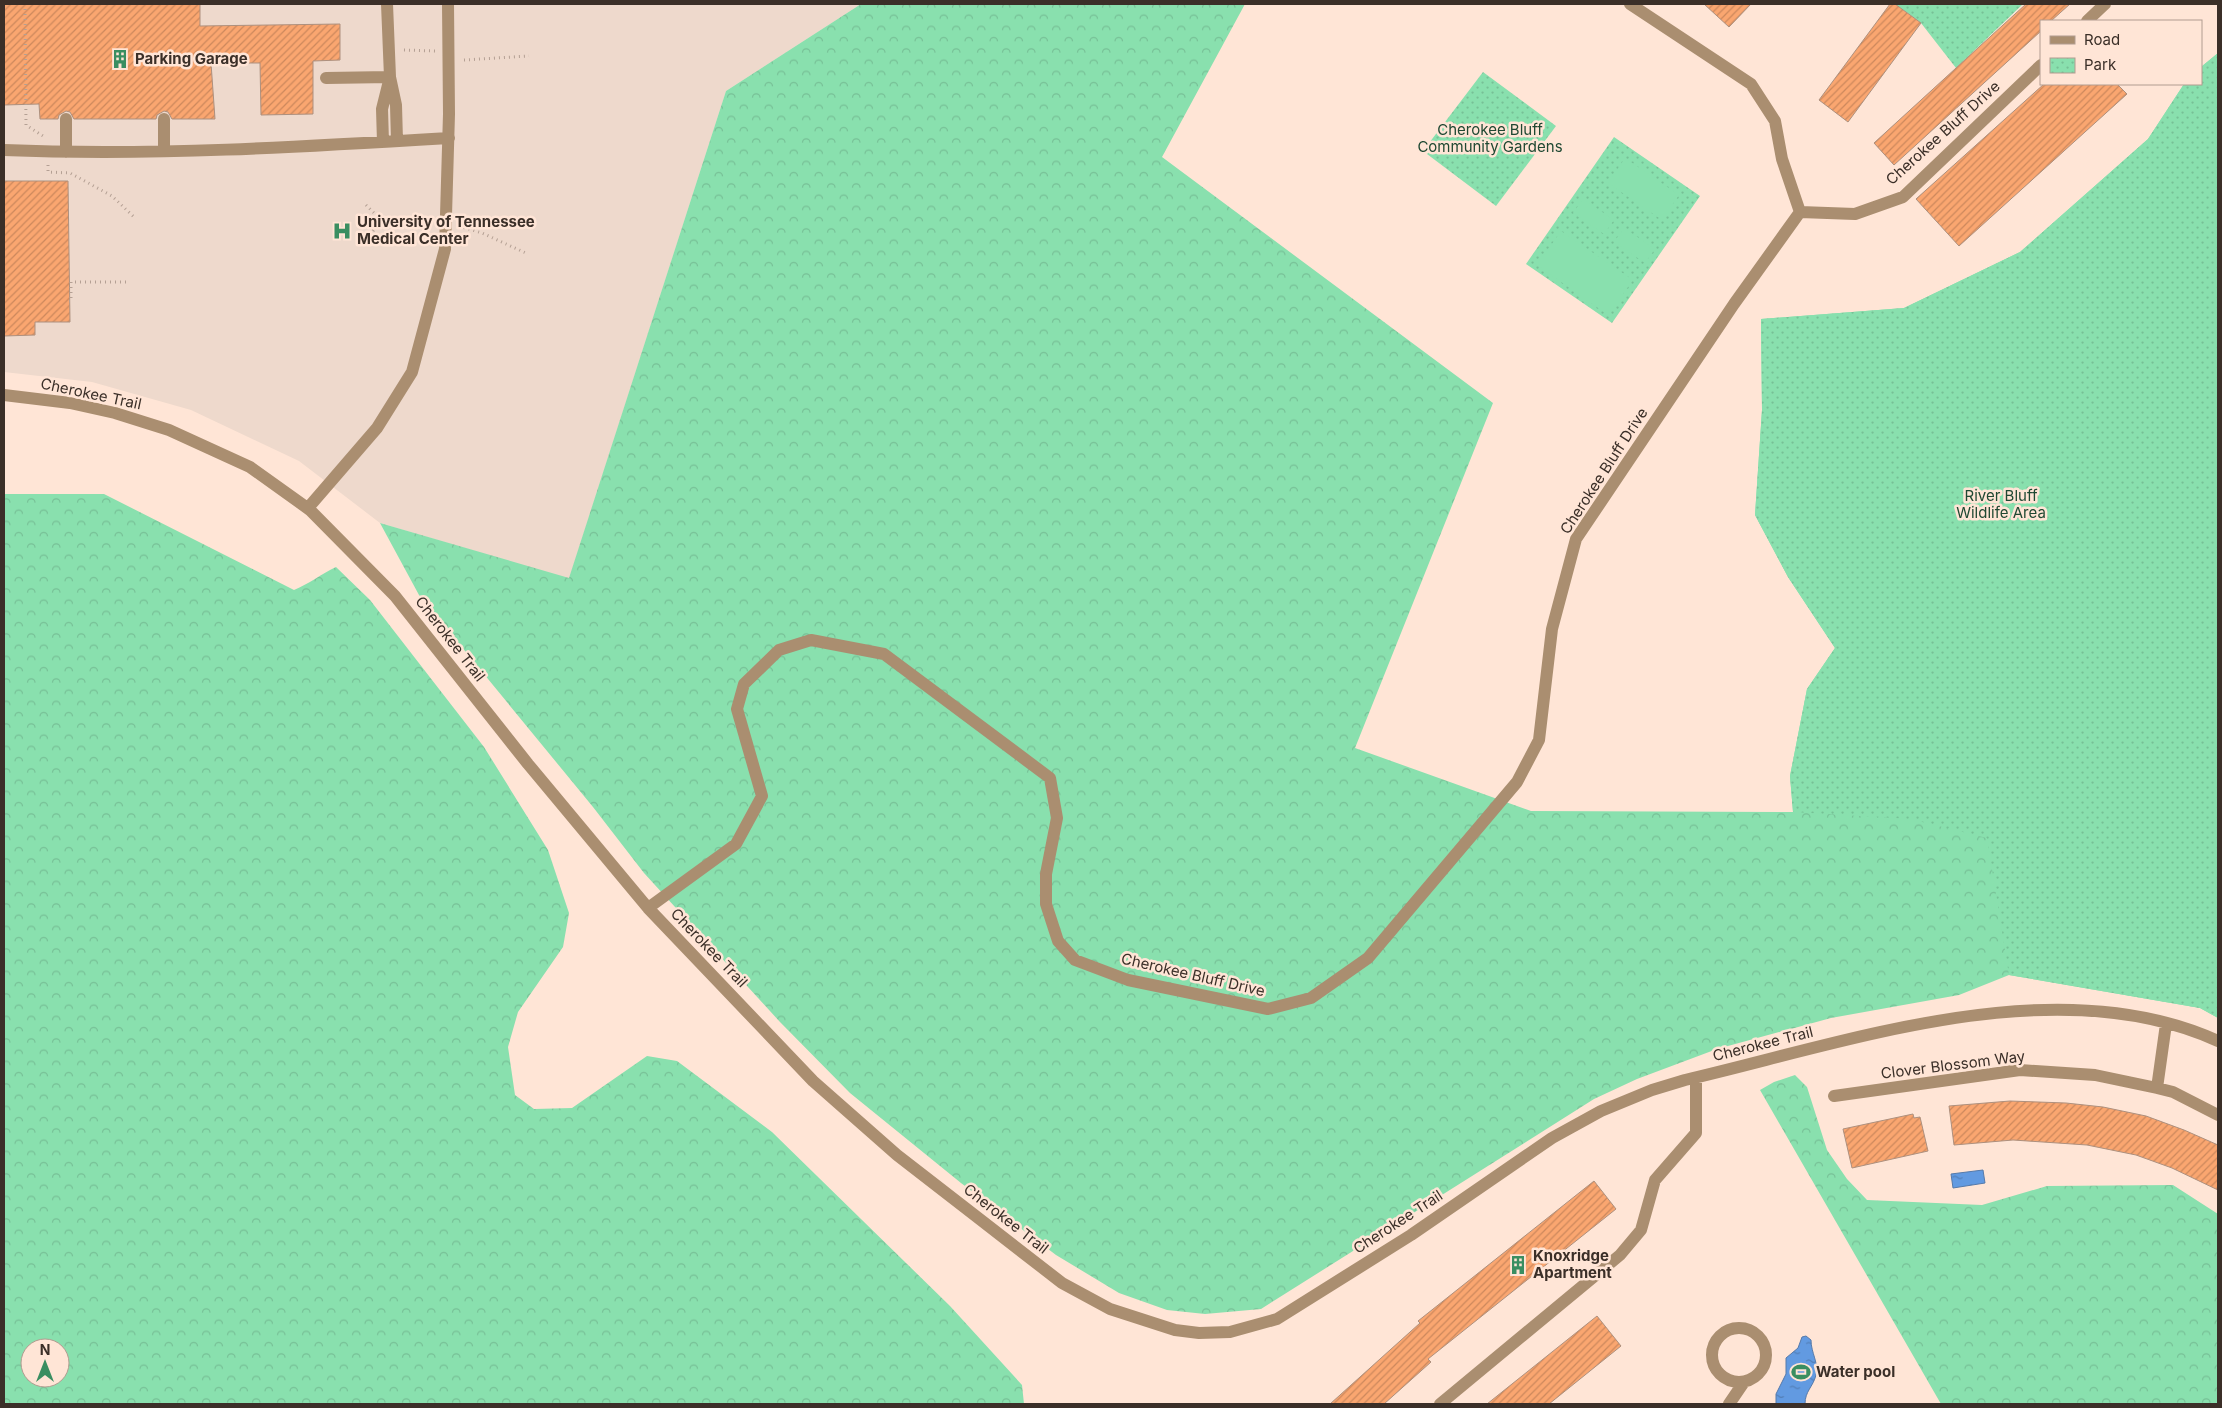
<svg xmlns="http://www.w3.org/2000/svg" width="2222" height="1408" font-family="Inter,sans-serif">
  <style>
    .medical { fill: #eed9cc }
    .forest { fill: url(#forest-crowns); fill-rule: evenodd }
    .park { fill: url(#park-dots) }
    .pitch { fill: #89e0ae }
    .water { fill: url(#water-ripples); stroke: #567aaa }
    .building { fill: url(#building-hatch); stroke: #ad907e }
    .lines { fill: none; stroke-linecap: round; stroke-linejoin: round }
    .path { stroke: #b4a094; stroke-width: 3; stroke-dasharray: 1 4; stroke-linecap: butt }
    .minor { stroke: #aa8e70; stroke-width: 12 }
    .labels { text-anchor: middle; stroke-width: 5; stroke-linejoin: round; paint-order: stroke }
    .poi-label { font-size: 15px; font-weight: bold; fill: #3b2f28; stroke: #ffe5d6; text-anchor: start }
    .park-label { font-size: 15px; fill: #1f4832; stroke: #ffe5d6 }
    .street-label { font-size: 15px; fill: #3b2f28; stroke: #ffe5d6 }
  </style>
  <defs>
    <pattern id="forest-crowns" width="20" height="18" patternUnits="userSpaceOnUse" patternTransform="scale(1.25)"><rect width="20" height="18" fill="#89e0ae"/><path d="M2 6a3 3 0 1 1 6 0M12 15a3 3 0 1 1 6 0" fill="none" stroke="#77c096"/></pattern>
    <pattern id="park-dots" width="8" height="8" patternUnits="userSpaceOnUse" patternTransform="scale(1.25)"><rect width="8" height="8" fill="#89e0ae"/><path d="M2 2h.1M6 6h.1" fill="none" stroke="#77c096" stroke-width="1.8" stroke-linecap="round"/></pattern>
    <pattern id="water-ripples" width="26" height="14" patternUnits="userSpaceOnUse" patternTransform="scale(1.25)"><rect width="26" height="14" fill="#629ae1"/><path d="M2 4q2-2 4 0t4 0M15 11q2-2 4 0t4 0" fill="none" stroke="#527eb6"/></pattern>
    <pattern id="building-hatch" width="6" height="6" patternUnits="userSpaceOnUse" patternTransform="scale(1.25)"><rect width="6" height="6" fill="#faa670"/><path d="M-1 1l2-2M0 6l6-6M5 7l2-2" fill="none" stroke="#cc885c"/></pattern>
  </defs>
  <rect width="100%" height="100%" fill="#ffe5d6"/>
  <!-- medical -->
  <path class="medical" d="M4,4H861L726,91L569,579L380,523L299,461L191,410L92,382L4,372Z"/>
  <!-- forest -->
  <path class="forest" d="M861,4H1245L1162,157L1493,403L1355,748L1531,811L1793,812L1790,776L1807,689L1835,648L1788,577L1755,515L1762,410L1761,319L1904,308L2020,252L2148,139L2184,84H2201V67L2218,53V1018L2200,1008L2009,975L1959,995L1831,1018L1717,1049L1637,1079L1594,1099L1261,1309L1205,1314L1167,1310L1119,1293L1056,1255L961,1183L850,1093L780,1022L644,873L593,807L419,595L380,523L569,578L726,91Z
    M4,494H104L294,590C309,584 321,574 336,567L370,600L484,747L548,850L569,913L563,947L518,1012L508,1047L515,1095L534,1109L572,1108L647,1056L677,1061L772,1132L950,1306L1022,1385L1024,1404H4ZM30,1348H60V1378H30Z
    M1795,1075L1807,1087L1827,1150L1847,1179L1867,1200L1982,1205L2047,1186L2173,1185L2218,1214V1404H1941L1760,1090L1774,1082Z"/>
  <!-- park -->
  <path class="park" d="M1895,4H2023L1956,68L1921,23Z
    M2218,53V1018L2200,1008L2009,975L1987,838L1910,819L1793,812L1790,776L1807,689L1835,648L1788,577L1755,515L1762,410L1761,319L1904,308L2020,252L2148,139L2184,84H2201V67Z
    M1483,72L1556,126L1496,206L1423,151Z
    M1614,137L1700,196L1612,323L1526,264Z"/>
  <!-- pitch -->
  <path class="pitch" d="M1625,158L1679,195L1662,220L1608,183Z
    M1583,199L1614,220L1604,234L1573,213Z
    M1624,228L1655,249L1645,263L1614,242Z
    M1561,231L1633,280L1608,315L1537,265Z"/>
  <!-- water -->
  <path class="water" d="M1983,1170L1985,1183L1953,1188L1951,1174Z
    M1806,1336L1811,1340C1811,1353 1819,1363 1816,1375C1813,1387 1805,1391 1805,1404H1776V1394L1786,1374V1358L1798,1348L1802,1337Z"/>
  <!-- building -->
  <path class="building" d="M4,4H200V26L340,24V60L313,61V114L261,115L260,63H211L215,119H172L168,112L164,111L157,115L156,119H74L70,112L66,111L59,115L58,119H40L39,104L4,105Z
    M1704,4H1751L1729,27Z
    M1890,4H1895L1921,23L1848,122L1819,100Z
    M2026,4H2070L2051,21H2041V31L1894,165L1874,143Z
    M2044,84H2117L2127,94L1959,246L1916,199Z
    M4,181H68L70,322H35V335L4,336Z
    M2010,1101L2066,1103L2103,1107L2146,1116L2184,1130L2218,1145V1190L2172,1168L2136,1155L2087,1145L2013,1140L1954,1145L1949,1106Z
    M1913,1114L1914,1118L1920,1117L1928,1151L1852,1168L1843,1129Z
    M1594,1181L1616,1209L1428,1359L1431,1362L1384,1404H1330L1420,1323L1418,1321Z
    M1597,1316L1621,1346L1549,1404H1487Z"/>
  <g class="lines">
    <!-- path -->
    <path class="path" d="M25,4L26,125L43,136
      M404,50L435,51
      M464,60L529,56
      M48,165V172L70,173L112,196L134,217
      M366,205L381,220
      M459,226L482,233L528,254
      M373,231L381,220L400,218L431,221
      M69,301H71V282H130"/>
    <!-- minor -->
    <path class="minor" d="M387,4L390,77L396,105L397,141
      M1630,4L1751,84L1775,121L1782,159L1800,212
      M2087,21L2105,4
      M326,78L390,77
      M66,119V152
      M164,119V151
      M383,142L382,109L389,81
      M4,150C152,156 301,147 449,138
      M1800,212L1855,214L1903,197L2041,65
      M4,395L70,403L115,413L169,430L250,467L310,510L395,596L528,764L648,908L813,1081L897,1155L977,1217L1062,1283L1110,1309L1175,1330L1199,1333L1230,1332L1277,1319L1411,1235L1552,1138L1601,1111L1652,1090L1685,1080C1849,1042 2056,967 2218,1041
      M308,508L377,428L412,372L445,249L449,114L448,4
      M648,908L736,844L762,796L737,709L744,684L779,650L811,640L884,654L1050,778L1057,818L1046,874V904L1058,941L1075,960L1128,980L1268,1009L1311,998L1368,958L1517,782L1539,740L1552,629L1576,539L1734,304L1800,212
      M2157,1088L2166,1024
      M1834,1096L2020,1070L2095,1075L2157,1088L2173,1092L2218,1115
      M1712 1355a27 27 0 1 1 54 0a27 27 0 1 1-54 0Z
      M1440,1404L1620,1255L1641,1230L1655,1180L1696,1133V1078
      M1729,1404L1744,1382"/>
  </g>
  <!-- icons -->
  <defs>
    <g id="building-bare" transform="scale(1.5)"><path d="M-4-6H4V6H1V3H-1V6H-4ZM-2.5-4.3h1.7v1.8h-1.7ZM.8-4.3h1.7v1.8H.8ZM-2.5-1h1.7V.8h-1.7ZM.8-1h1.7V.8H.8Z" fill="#3a8e61" stroke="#ffe5d6" stroke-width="2.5" paint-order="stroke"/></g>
    <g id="hospital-bare" transform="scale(1.5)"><path d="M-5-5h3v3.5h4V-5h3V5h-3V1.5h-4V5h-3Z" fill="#3a8e61" stroke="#ffe5d6" stroke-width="2.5" paint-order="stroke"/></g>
    <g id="stadium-bare" transform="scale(1.5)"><path d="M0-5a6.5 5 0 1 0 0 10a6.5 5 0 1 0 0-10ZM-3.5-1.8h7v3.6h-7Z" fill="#3a8e61" stroke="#ffe5d6" stroke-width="2.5" paint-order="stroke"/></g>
  </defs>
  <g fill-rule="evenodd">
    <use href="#building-bare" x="120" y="59"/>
    <use href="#hospital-bare" x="342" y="231"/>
    <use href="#building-bare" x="1518" y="1265"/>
    <use href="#stadium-bare" x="1801" y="1372"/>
  </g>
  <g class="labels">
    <!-- poi labels -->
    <g class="poi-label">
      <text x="135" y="64">Parking Garage</text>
      <text x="357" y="227">University of Tennessee<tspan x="357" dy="17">Medical Center</tspan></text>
      <text x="1533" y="1261">Knoxridge<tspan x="1533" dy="17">Apartment</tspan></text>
      <text x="1816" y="1377">Water pool</text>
    </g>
    <!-- park labels -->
    <g class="park-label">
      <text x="1490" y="135">Cherokee Bluff<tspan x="1490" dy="17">Community Gardens</tspan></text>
      <text x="2001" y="501">River Bluff<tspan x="2001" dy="17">Wildlife Area</tspan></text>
    </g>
    <!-- street labels -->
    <g class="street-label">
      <text transform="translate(1943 133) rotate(-42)" y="5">Cherokee Bluff Drive</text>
      <text transform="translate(91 394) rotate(12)" y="5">Cherokee Trail</text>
      <text transform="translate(1604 471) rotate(-57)" y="5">Cherokee Bluff Drive</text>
      <text transform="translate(450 639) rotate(52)" y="5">Cherokee Trail</text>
      <text transform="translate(709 948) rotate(46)" y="5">Cherokee Trail</text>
      <text transform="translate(1193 975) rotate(13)" y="5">Cherokee Bluff Drive</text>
      <text transform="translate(1763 1044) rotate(-14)" y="5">Cherokee Trail</text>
      <text transform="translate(1953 1065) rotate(-7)" y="5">Clover Blossom Way</text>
      <text transform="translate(1006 1219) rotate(38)" y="5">Cherokee Trail</text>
      <text transform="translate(1398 1222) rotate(-33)" y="5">Cherokee Trail</text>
    </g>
  </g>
  <!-- border -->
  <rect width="2222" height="1408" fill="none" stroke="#3b2f28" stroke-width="10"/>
  <!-- legend -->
  <rect x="2040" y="20" width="162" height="65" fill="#ffe5d6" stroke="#b19c90"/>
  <rect x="2050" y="36" width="25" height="8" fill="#aa8e70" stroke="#b19c90"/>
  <text x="2084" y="45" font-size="15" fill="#3b2f28">Road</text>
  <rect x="2050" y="58" width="25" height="15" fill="url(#park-dots)" stroke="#b19c90"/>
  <text x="2084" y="70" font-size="15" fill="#3b2f28">Park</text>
  <!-- north arrow -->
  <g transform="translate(45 1363)"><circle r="24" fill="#ffe5d6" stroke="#b19c90"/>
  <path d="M0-4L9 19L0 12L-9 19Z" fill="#3a8e61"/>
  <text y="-8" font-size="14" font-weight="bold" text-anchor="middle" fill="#3b2f28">N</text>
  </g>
</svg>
